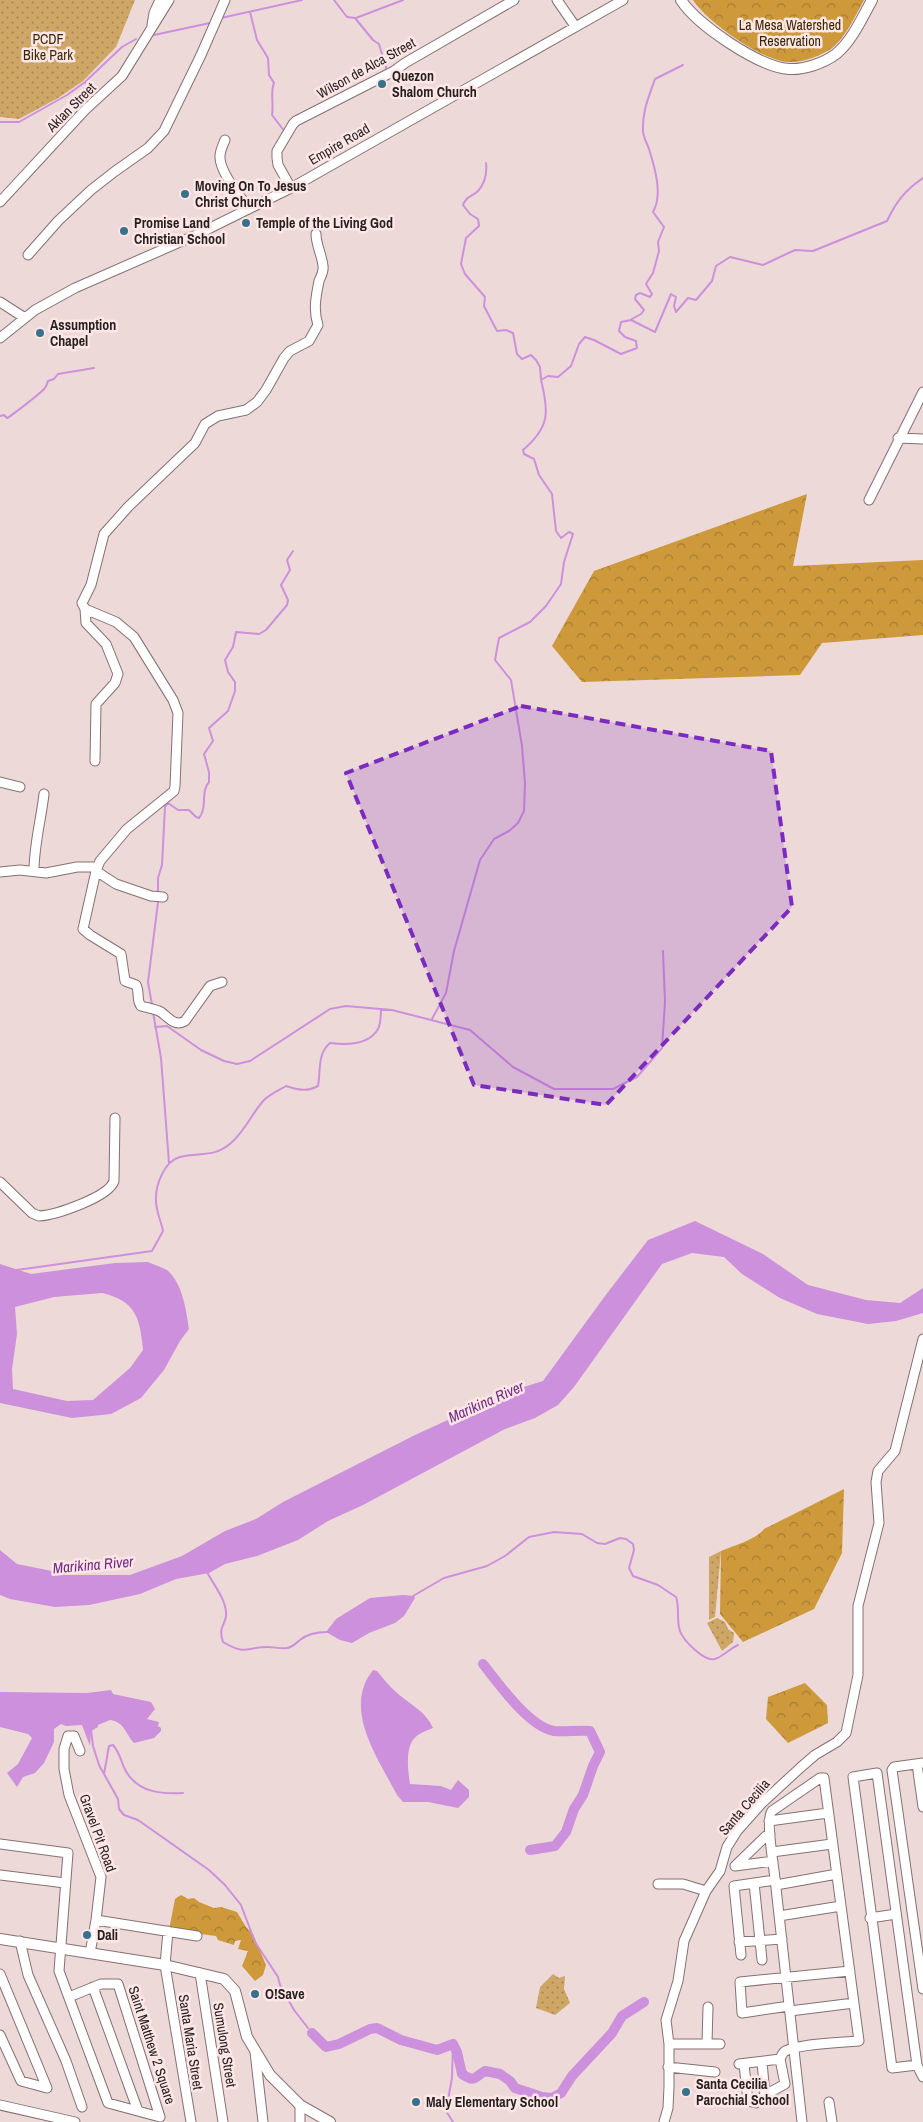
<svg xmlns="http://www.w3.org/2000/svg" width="923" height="2122" font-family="'Archivo Narrow',sans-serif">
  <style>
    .green { fill: url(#green-dots) }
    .forest { fill: url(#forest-crowns) }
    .water { fill: #cc90dc; fill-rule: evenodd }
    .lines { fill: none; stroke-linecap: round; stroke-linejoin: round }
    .stream { stroke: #cc90dc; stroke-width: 2 }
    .river { stroke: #cc90dc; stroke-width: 10 }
    .minor-casing { stroke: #847171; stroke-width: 11 }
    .major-casing { stroke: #847171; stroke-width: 12 }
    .minor { stroke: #fff; stroke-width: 9 }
    .major { stroke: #fff; stroke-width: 10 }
    .marked { fill: #7b2cbf; fill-opacity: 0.2; stroke: #7b2cbf; stroke-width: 4; stroke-dasharray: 10 6; stroke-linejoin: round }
    .poi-dot { fill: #38718a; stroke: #fce6e6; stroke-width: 2 }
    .labels { text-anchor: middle; stroke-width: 5; stroke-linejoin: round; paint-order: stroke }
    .park-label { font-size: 14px; fill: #3b2600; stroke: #fce6e6 }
    .street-label { font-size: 14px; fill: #261f1f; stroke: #fce6e6 }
    .poi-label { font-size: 14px; font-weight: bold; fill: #261f1f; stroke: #fce6e6; text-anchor: start }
    .water-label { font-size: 15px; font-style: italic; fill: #732b85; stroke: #fce6e6 }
  </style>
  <defs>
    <pattern id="green-dots" width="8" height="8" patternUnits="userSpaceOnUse" patternTransform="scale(1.25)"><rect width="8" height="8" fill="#cea766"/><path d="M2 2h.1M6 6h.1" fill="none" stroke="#a78753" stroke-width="1.8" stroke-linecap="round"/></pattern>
    <pattern id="forest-crowns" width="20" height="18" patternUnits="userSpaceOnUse" patternTransform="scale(1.25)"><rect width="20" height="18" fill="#cd993b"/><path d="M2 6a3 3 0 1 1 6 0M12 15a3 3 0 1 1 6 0" fill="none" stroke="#a67c31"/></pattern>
  </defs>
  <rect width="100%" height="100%" fill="#eed9d9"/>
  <!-- green -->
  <path class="green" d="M0,0H135L116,47L83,81L58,98L19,119L0,117Z
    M721,1551L715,1617L709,1620V1557Z
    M717,1618L725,1622L728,1629L734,1633L733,1642L722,1651L707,1623Z
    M553,1974L559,1978L565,1976L564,1989L570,2003L555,2015L536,2008L540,1987Z"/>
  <!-- forest -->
  <path class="forest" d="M693,0H864C855,16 846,37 832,48C821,56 802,63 788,62C761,60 707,22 693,0Z
    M807,494L793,566L923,560V635L822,643L800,675L582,682L552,646L594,571Z
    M844,1489L842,1553L814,1609L743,1642L720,1614L721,1551C733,1546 757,1539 764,1529Z
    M805,1683L827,1705L828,1723L788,1743L766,1719L768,1697Z
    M181,1895L188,1899L194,1898L199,1902L214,1908L221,1907L237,1912L246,1927L253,1934L266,1965L263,1975L255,1981L242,1966L248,1951L238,1949L241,1940L235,1941L234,1945L218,1940L216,1936L169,1930L175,1899Z"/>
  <!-- water -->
  <path class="water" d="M695,1221L763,1254L808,1285L866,1300L900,1303L923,1288V1313L896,1321L868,1324L817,1314L780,1298L742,1274L724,1257L692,1253L662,1264L574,1387L558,1405L535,1418L505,1429L363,1505L328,1521L298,1540L257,1556L225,1564L209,1573L176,1579L140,1594L89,1605L55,1607L10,1599L0,1595V1550L17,1564L72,1575H130L182,1556L225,1531L256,1519L283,1502L415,1435L511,1391L543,1381L605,1296L648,1240Z
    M148,1262C154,1265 162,1267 167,1270C183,1284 186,1310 189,1329L180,1341L164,1370L141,1398L111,1414L72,1418L0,1403V1264L31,1274L115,1263ZM102,1293C136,1301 140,1318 143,1350L130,1368L93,1400L67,1401L13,1389L12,1369L17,1334L15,1307L54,1297Z
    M403,1595L414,1596L415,1598L404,1616L395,1623L369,1633L352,1643L340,1640L326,1632L336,1619L370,1598Z
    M373,1670L377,1671C383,1678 389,1686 396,1692C409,1704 426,1711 433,1728C428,1730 422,1732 418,1735C404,1744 408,1770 410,1784L441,1786L451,1790L458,1780L469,1790V1797L458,1808L428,1802H403L397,1795C378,1758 342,1709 373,1670Z
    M111,1690L113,1694L151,1702L155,1709L147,1719L159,1722L158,1726L161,1728V1731L154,1738L134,1743C126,1735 125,1722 110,1720L98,1725V1727L91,1731L90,1746L82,1725L66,1726L61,1724L54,1729V1742L44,1763L35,1773L23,1777L17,1787L7,1773L18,1764L32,1738L28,1734L0,1727V1692L87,1693Z"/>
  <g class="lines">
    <!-- stream -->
    <path class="stream" d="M334,0L347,17L355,18L373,40L379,44L387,71
      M250,12L257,40L268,58L269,75L274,83C270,92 274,104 272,115L285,132
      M221,18L302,0
      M356,18L403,0
      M154,35L210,23
      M86,83L99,91
      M0,122H19L67,95L85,82L122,47L136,39
      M486,163C487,172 485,183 478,191C472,197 466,196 463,205L470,214L478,219L479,226L466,238L461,264L465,274L485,297L484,306L497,331L506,330L513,333L517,354L522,359L531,355L536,360L540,367L541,379
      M632,319L641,314L644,310L635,299L636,295L640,293L650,297L652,294L646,284L653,273L659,251L658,242L664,227L653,212C663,195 655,168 649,149C647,143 643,137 643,131C642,112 649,96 655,79L683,65
      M0,416L4,415L7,418C10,417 38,395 42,391C46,388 47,385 48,381L54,379L58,374L94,368
      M158,895V878L162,865L165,807L168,803L178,810H189L196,817L199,818C208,807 200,792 209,782V772L204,754L213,741L209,728L228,711L235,691V682L228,672L225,660L233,647L236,632L259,634L266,630L287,605L288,600L281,585L290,570L287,560L293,551
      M152,1005L148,982L158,902
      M153,1012L161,1058L169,1163
      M432,1019L446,993L454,951L480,860L494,839L509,831L518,823L524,811L525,783L522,746L511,680L495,660L499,638L530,622L546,606L561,584L564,562L573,534L569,532L561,538L556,531L552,494L539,475L534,459L524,454L523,450C550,427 549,412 541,380L548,376L558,377L571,366L579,344L585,337L594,340L621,354L637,348L636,341L625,337L619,331L621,322L631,320L655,332L671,294L676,297L674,306L676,312L688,298L696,300L712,281L716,266L730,257L763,265L795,250L813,251L887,221C896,202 905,190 923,178
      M155,1027L167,1026L201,1050L224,1061L237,1064L250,1061L330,1009L346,1006L392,1010L470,1030L513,1067L554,1089H613L637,1077L662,1048L665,1002L663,951
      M17,1270L152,1251L163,1231C161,1221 156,1211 156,1201C155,1186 164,1161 180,1157C199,1152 214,1158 231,1143C245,1131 252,1113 264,1100C270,1094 279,1090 286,1086C298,1090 307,1092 318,1086C321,1070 317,1054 330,1043C346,1045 369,1045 378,1029C381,1023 381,1015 381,1009
      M207,1572C213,1584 225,1598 226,1612C228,1624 217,1625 223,1642C247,1656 245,1647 268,1647C274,1647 281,1649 287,1648C293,1647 296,1643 300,1640C308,1633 319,1632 328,1632
      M413,1596L444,1578L487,1566L505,1556L529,1537L554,1532L582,1534L597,1543L605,1544L620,1538L626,1539L633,1544L634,1550L629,1568L633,1576L658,1585L676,1597C680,1608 676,1620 680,1631C683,1640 704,1662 715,1659C722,1657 731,1648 738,1645
      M91,1729L93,1746L99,1765L118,1799L119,1809L124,1815L138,1820L209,1870L225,1885L241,1905L255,1942L278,1977L280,1985L294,2010L308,2028
      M104,1774L109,1746L113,1745C121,1754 121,1764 127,1773C140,1793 162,1794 183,1793
      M453,2044L452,2078L446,2111L453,2122"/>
    <!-- river -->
    <path class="river" d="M483,1664C499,1684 529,1727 554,1731C565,1732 578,1730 590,1731L600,1752L593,1766L583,1795L574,1809L566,1832L555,1846L530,1850
      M312,2033L326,2047L339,2044L370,2029L377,2028L401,2040L437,2050L453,2044L457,2052L462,2074C476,2083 473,2078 485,2071L500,2074L510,2081L515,2088L542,2097L552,2098L561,2093L572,2076L612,2033L622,2016L644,2002"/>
    <!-- minor casing -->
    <g class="minor-casing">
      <path id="minor" d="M557,0L575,26
        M152,25L154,13L160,0
        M225,140C223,145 220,151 220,156C219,171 240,197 249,208
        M291,188L278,165L277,158V151L293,124L296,121L394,71L405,63L514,0
        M0,202L85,110L122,76L169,0
        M28,255L58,221L91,190L114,172L148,148L164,131L201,55L225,0
        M0,302L25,318
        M0,338L35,310L75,288L196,235L291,188L623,0
        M898,438L923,439
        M869,500L923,392
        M85,609L86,623L106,644L118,674L115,683L96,704L95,761
        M0,782L20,787
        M34,871C34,845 41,820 44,794
        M96,871L116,884L151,896L163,897
        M0,872L20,870L46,873L77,867H97
        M222,982L210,986L185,1021C175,1027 169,1018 161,1012C155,1009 148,1008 141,1006C136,1000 140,992 136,985L125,981L121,954L90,935L83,929L96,871L100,861L127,829L174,791L175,786L178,713L173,700L134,637L116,622L85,609L82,603L91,585L104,534L128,507L195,443L205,424L218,416L246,410L257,402L266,390L284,358L290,351L309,341L318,325C313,310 316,296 319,281C321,276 324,272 323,266C322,255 316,245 316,234
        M0,1182L32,1213L39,1216C56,1215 109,1197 114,1181L115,1118
        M80,1751L74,1736H68L64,1749V1769L69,1795L101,1877L96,1920L90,1953
        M923,1763L894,1767L892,1770L923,1989
        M917,1764L923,1807
        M769,1821L828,1813
        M0,1844L68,1853L59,1971L108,2103L160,2117
        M772,1852L832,1844
        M735,1866L766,1836L770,1834
        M735,1866L773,1861
        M0,1875L65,1883
        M754,1883L762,1960
        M658,1884H683L706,1891
        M776,1885L837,1874
        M779,1916L841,1906
        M870,1918L896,1914
        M96,1920L197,1936
        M168,1931L165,1965L191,2122
        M20,1941L28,1975L66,2061L82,2107
        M739,1942L782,1939
        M741,1955L734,1886L775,1880
        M200,1973L223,2122
        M0,1974L47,2088
        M93,1987L138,2111
        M69,1997L101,1984H118L160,2117
        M789,2006L742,2013L740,1982L850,1971
        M790,2011L854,2003
        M0,2035L21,2081L47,2088
        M707,2043L708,2007
        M669,2044H720
        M255,2052L263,2122
        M762,2062L765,2095
        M739,2064L780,2059C781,2057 782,2054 784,2052C794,2044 845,2042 859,2041L824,1778H820L772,1811C765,1818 774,1867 775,1879C784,1960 793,2041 802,2122
        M744,2064L748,2101L756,2103L765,2095L785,2084L780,2059
        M917,2065L892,2068L853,1777L877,1773L917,2065L923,2077
        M668,2067L715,2072
        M829,2102L832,2122
        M0,2105L75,2122
        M300,2105V2122
        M664,2122L668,2108L669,2087V2044L666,2020L678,1981L684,1941L706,1891L720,1871L727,1847L737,1831L761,1804L800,1768L815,1755L837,1742L846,1733L858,1675V1606L879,1523L876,1482L878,1471L895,1451L923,1339"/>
    </g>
    <!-- major casing -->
    <g class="major-casing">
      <path id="major" d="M681,0C697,25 759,67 789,69C804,70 824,63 836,54C852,41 862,18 872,0
        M0,1939L165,1965L224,1979L235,1991L247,2037L270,2075L300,2105L330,2122"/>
    </g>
    <!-- minor -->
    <use href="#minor" class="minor"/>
    <!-- major -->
    <use href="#major" class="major"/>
  </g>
  <!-- marked area -->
  <path class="marked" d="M521,706L771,751L792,907L606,1105L474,1085L346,773Z"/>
  <!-- markers -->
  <g class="poi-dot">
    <circle cx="382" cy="84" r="5"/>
    <circle cx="185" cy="194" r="5"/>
    <circle cx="246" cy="223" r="5"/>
    <circle cx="124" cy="231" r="5"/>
    <circle cx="40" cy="333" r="5"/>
    <circle cx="87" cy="1935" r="5"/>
    <circle cx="255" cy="1994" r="5"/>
    <circle cx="686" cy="2092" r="5"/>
    <circle cx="416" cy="2102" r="5"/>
  </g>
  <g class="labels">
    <!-- park labels -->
    <g class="park-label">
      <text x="790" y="30">La Mesa Watershed<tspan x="790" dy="16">Reservation</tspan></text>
      <text x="48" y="44">PCDF<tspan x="48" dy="16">Bike Park</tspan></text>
    </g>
    <!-- street labels -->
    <g class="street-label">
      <text transform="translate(366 68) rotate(-29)" y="5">Wilson de Alca Street</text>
      <text transform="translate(71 107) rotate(-45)" y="5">Aklan Street</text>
      <text transform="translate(339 144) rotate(-30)" y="5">Empire Road</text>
      <text transform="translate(744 1807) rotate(-49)" y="5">Santa Cecilia</text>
      <text transform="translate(98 1833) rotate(70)" y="5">Gravel Pit Road</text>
      <text transform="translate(191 2042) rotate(81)" y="5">Santa Maria Street</text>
      <text transform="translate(152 2045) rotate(72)" y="5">Saint Matthew 2 Square</text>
      <text transform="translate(225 2045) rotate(81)" y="5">Sumulong Street</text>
    </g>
    <!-- poi labels -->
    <g class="poi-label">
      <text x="392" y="81">Quezon<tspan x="392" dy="16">Shalom Church</tspan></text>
      <text x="195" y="191">Moving On To Jesus<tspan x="195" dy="16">Christ Church</tspan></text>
      <text x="134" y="228">Promise Land<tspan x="134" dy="16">Christian School</tspan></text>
      <text x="256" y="228">Temple of the Living God</text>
      <text x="50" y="330">Assumption<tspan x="50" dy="16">Chapel</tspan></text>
      <text x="97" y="1940">Dali</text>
      <text x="265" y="1999">O!Save</text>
      <text x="696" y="2089">Santa Cecilia<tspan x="696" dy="16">Parochial School</tspan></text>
      <text x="426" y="2107">Maly Elementary School</text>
    </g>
    <!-- water labels -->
    <g class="water-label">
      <text transform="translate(486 1402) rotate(-24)" y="5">Marikina River</text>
      <text transform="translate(93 1565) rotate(-5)" y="5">Marikina River</text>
    </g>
  </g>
</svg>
